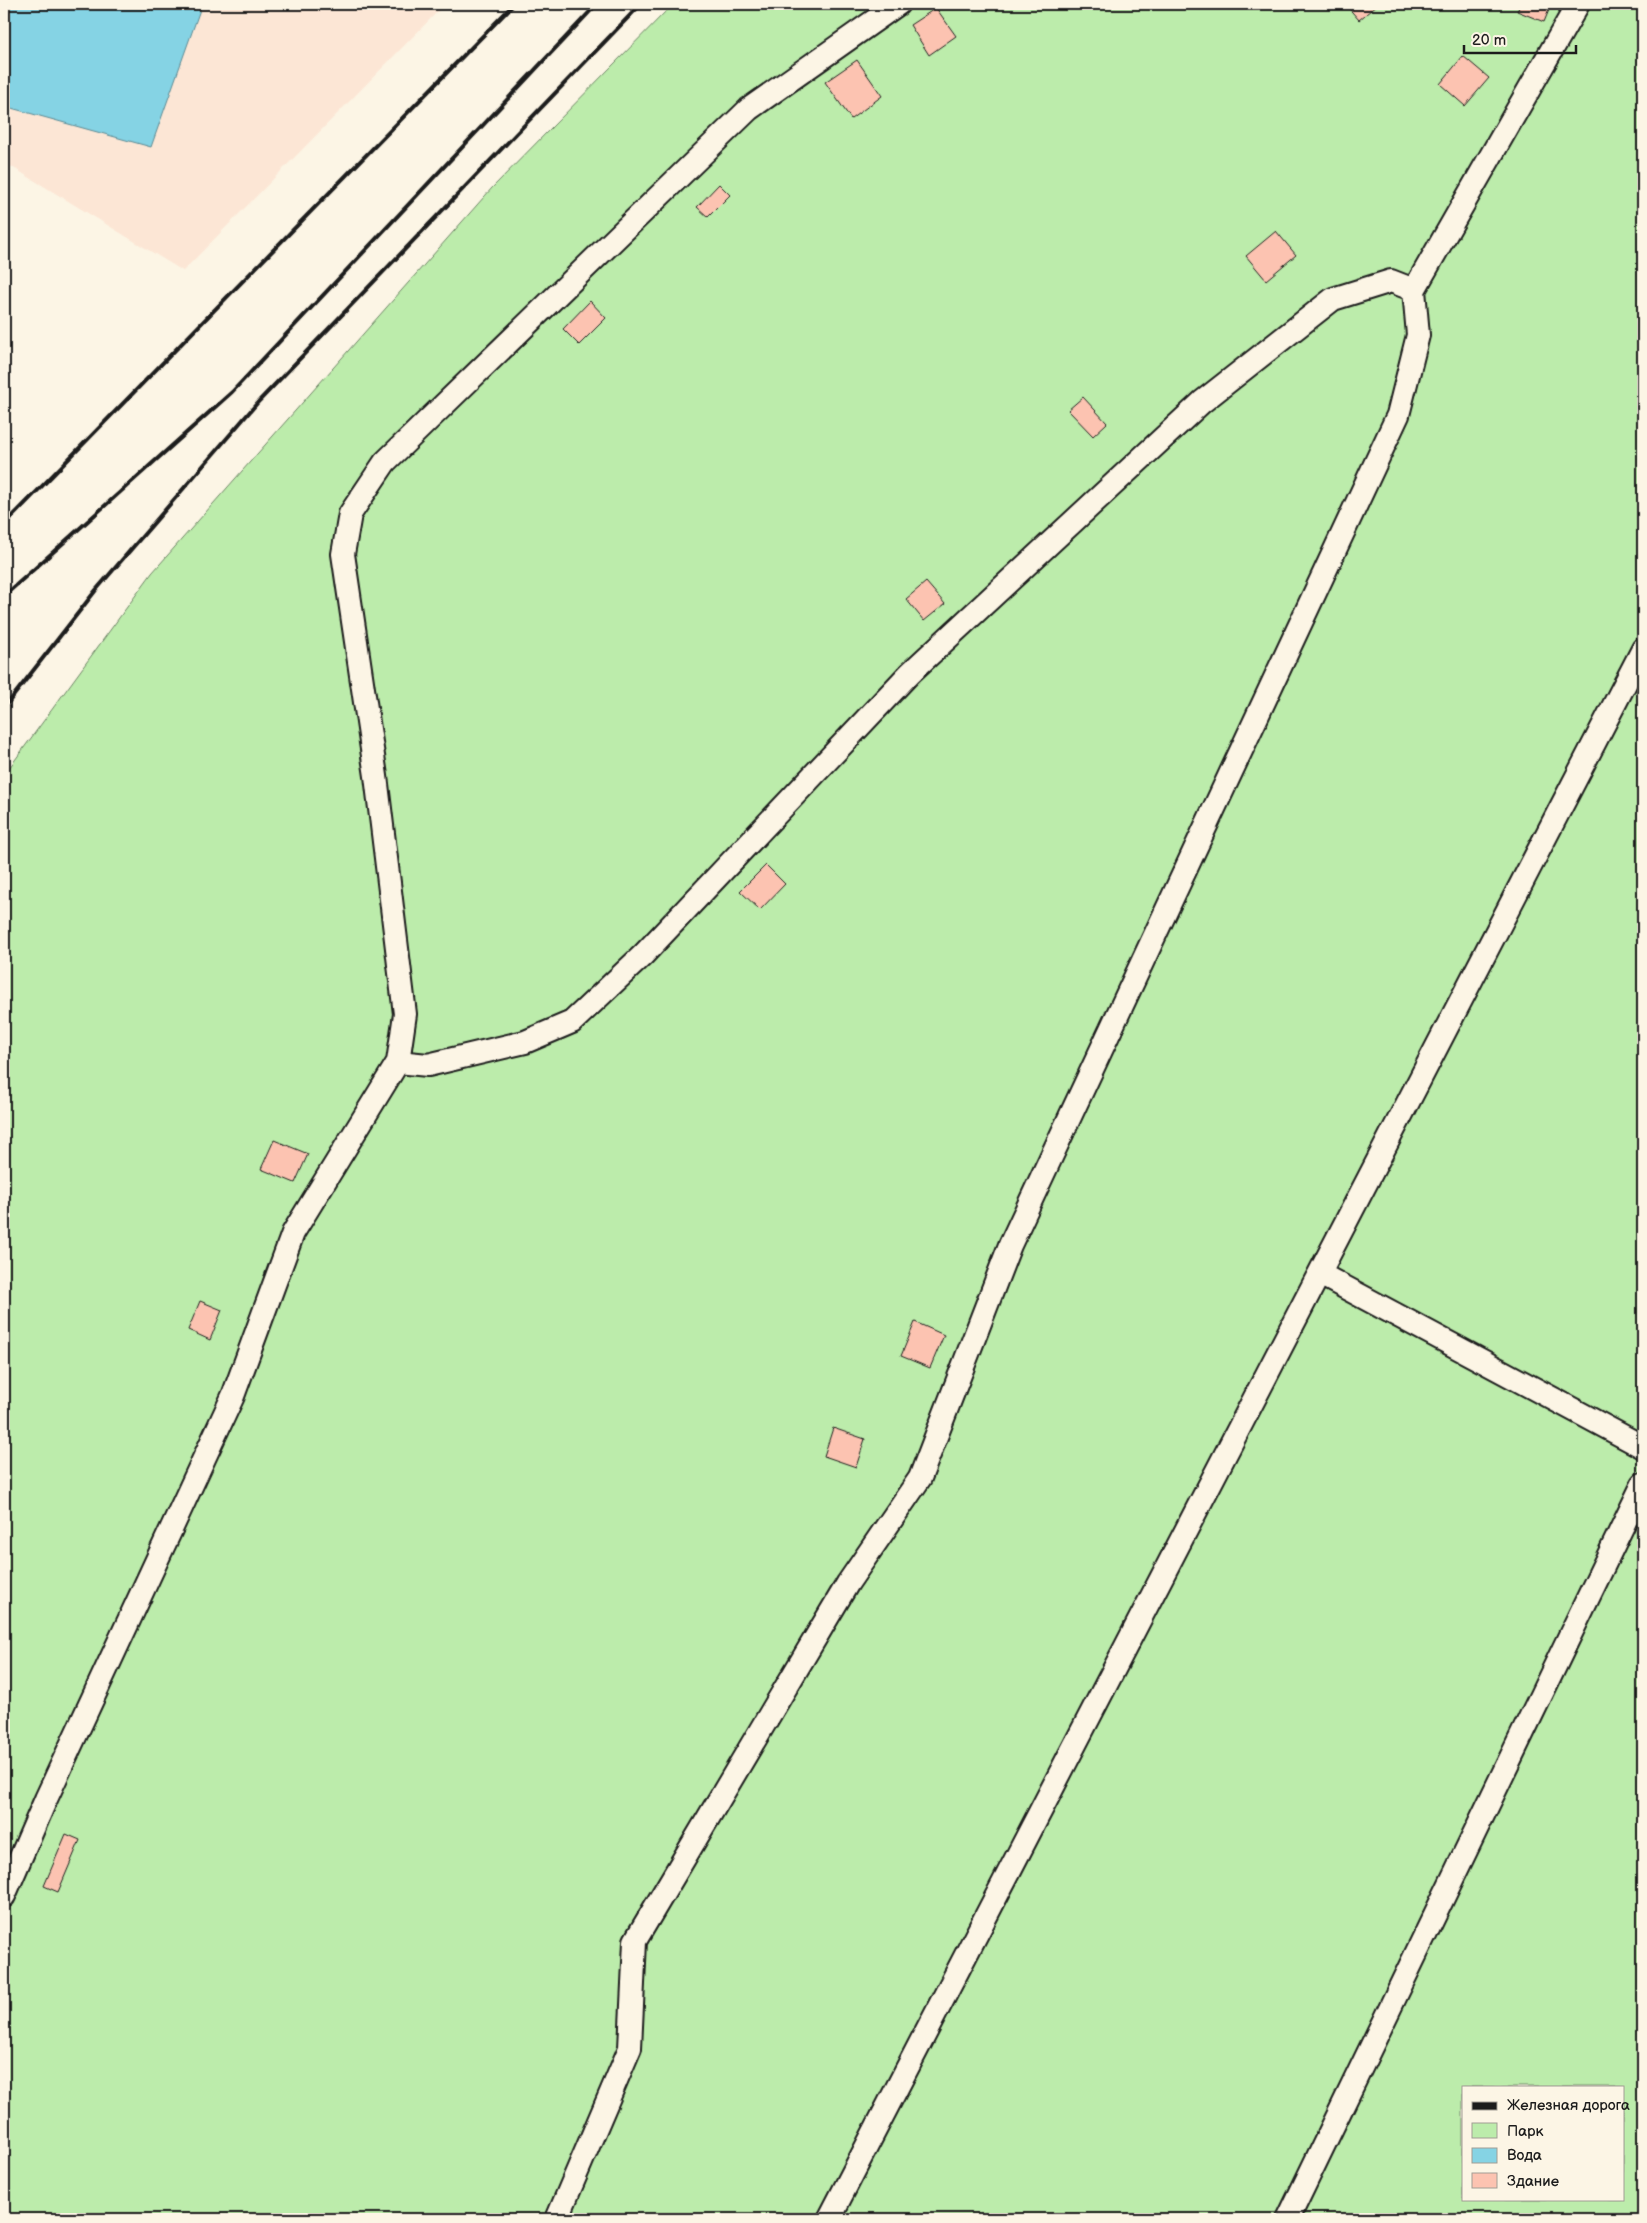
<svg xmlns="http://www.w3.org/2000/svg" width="1647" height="2223" font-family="'Balsamiq Sans',sans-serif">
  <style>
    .built { fill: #fce6d5 }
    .green { fill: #bcecab; stroke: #6c8464; fill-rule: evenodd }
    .water { fill: #85d3e4; stroke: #5b8a94 }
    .building { fill: #fcc3b1; stroke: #1c1c1c }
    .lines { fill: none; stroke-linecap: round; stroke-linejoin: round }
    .service-casing { stroke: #1c1c1c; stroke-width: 26 }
    .service { stroke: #fcf5e5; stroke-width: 22 }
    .rail { stroke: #1c1c1c; stroke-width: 4 }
  </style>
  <rect width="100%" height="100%" fill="#fcf5e5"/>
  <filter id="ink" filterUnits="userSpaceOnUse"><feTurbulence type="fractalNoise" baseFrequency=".02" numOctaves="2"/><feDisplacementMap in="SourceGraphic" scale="10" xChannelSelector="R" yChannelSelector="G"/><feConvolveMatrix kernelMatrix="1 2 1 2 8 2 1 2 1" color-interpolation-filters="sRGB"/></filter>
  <g filter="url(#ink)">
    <!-- built -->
    <path class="built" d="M4,4H445L183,271L4,162Z"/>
    <!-- green -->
    <path class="green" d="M673,4H1643V2219H4V775L152,573L492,188ZM1463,2087H1623V2199H1463Z"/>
    <!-- water -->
    <path class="water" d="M4,4H202L151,147L4,106Z"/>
    <!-- building -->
    <path class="building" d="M1345,4H1378L1359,20Z
      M1521,4H1549L1551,5L1544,22L1517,11Z
      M936,8L956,36L929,55L910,25Z
      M1463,56L1489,78L1465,106L1440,84Z
      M857,60L882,96L851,119L825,82Z
      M719,184L730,195L708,217L697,207Z
      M1276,231L1296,255L1266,280L1246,256Z
      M590,301L606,318L579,345L563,329Z
      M1083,397L1107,423L1093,436L1068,410Z
      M926,582L945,604L924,621L906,599Z
      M766,865L785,884L760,910L740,891Z
      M274,1140L308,1154L295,1183L261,1169Z
      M200,1301L222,1310L210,1340L188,1330Z
      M915,1322L944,1335L930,1368L901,1356Z
      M833,1428L865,1439L856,1467L824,1456Z
      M66,1834L80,1840L58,1892L44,1886Z"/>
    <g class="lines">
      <!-- service casing -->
      <g class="service-casing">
        <path id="service" d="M398,1062L428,1065L525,1042L572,1022L643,955L910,673L1202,402L1333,299L1391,281L1414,290
          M1320,1274L1643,1447
          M4,1896L46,1799L233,1396L293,1233L398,1062L405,1014L376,776L343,554L350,514L385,462L749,109L898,4
          M557,2219L630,2048L635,1941L848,1583L920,1478L1010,1245L1398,415L1418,335L1414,290L1578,4
          M829,2219L1643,649
          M1288,2219L1643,1484"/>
      </g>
      <!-- service -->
      <use href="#service" class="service"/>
      <!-- rail -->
      <path class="rail" d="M4,525L514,4
        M4,596L232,392L597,4
        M4,708L96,590L259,401L641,4"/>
    </g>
  </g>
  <!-- margin -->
  <rect width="1647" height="2223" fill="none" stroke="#fcf5e5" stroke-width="20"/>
  <rect x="10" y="10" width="1627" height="2203" fill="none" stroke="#1c1c1c" stroke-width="2" filter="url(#ink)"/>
  <!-- legend -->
  <rect x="1462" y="2086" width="162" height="115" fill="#fcf5e5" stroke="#a29e95"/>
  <rect x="1472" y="2102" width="25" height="8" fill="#1c1c1c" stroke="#a29e95"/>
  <text x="1507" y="2110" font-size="15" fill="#1c1c1c">Железная дорога</text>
  <rect x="1472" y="2123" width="25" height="15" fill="#bcecab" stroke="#a29e95"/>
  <text x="1507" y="2136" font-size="15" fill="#1c1c1c">Парк</text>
  <rect x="1472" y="2148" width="25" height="15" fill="#85d3e4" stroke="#a29e95"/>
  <text x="1507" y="2160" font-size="15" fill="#1c1c1c">Вода</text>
  <rect x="1472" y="2173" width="25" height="15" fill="#fcc3b1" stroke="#a29e95"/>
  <text x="1507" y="2186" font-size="15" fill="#1c1c1c">Здание</text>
  <!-- scale -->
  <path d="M1464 45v8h112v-8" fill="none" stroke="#1c1c1c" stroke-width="2.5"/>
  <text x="1472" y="45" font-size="15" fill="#1c1c1c" stroke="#fcf5e5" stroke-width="4" paint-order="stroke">20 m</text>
</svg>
